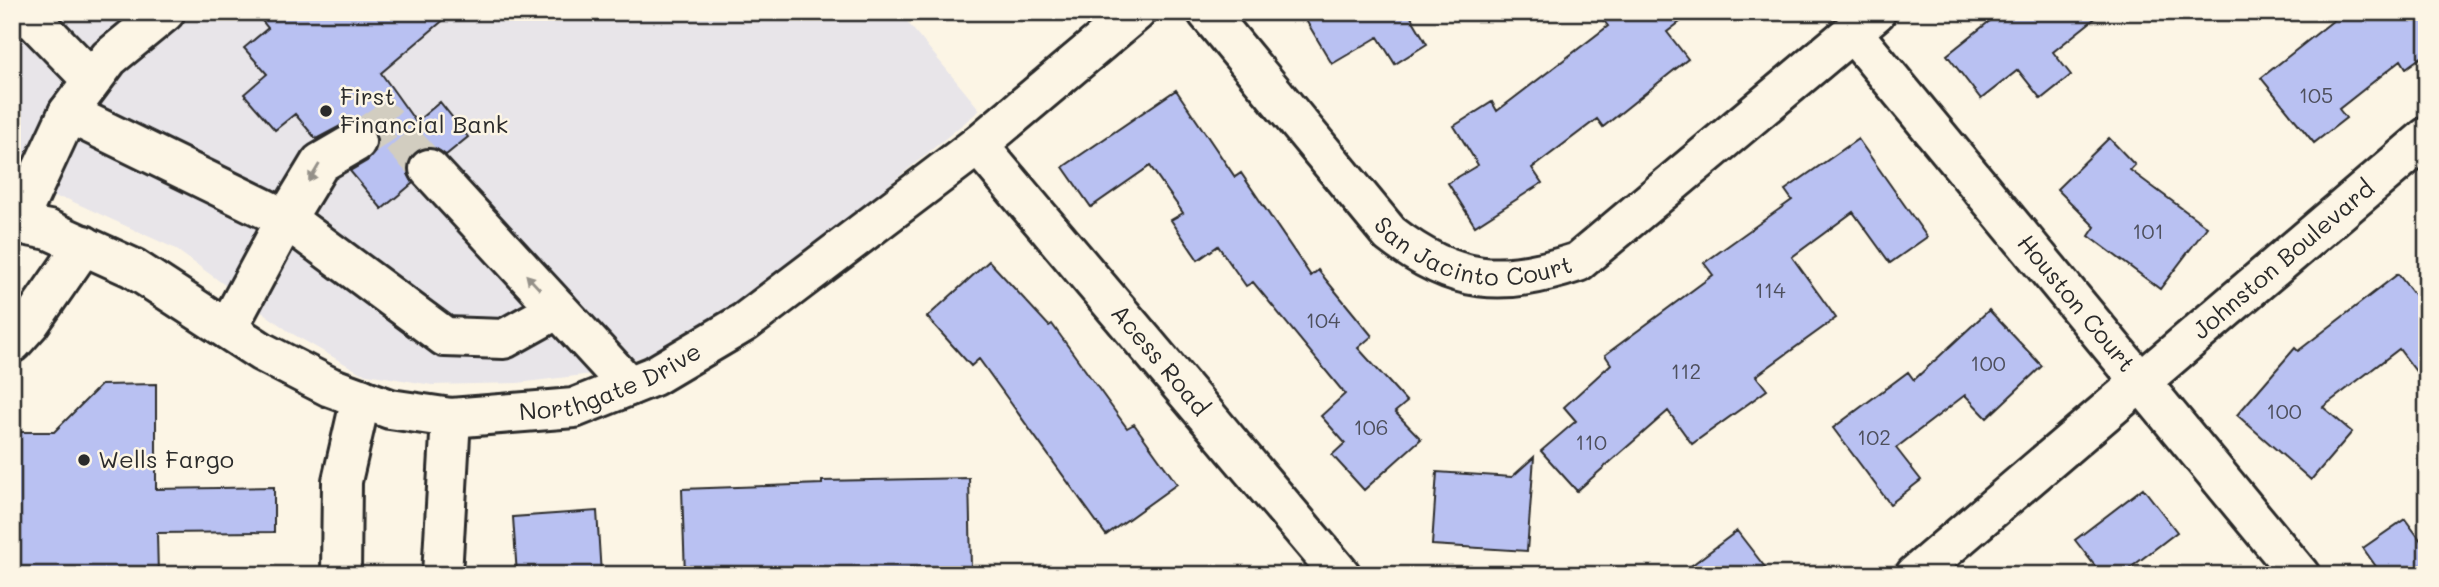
<svg xmlns="http://www.w3.org/2000/svg" width="2439" height="587" font-family="Mali,sans-serif">
  <style>
    .built { fill: #e8e5e9 }
    .building { fill: #b9c1f2; stroke: #2b2b2b; stroke-width: 2 }
    .lines { fill: none; stroke-linecap: round; stroke-linejoin: round }
    .minor-tunnel { stroke: #d2cdc0; stroke-width: 38; stroke-dasharray: 38 19; stroke-linecap: butt }
    .minor-casing { stroke: #2b2b2b; stroke-width: 44 }
    .minor { stroke: #fcf5e5; stroke-width: 38 }
    .oneway { fill: #949088 }
    .poi-dot { fill: #2b2b2b; stroke: #fcf5e5; stroke-width: 2.5 }
    .labels { text-anchor: middle; stroke-width: 5; stroke-linejoin: round; paint-order: stroke }
    .number-label { font-size: 21px; fill: #4e505d }
    .poi-label { font-size: 24px; fill: #2b2b2b; stroke: #fcf5e5; text-anchor: start }
    .street-label { font-size: 24px; fill: #2b2b2b; stroke: #fcf5e5 }
  </style>
  <rect width="100%" height="100%" fill="#fcf5e5"/>
  <filter id="ink" filterUnits="userSpaceOnUse"><feTurbulence type="fractalNoise" baseFrequency=".0143" numOctaves="2"/><feDisplacementMap in="SourceGraphic" scale="14" xChannelSelector="R" yChannelSelector="G"/><feConvolveMatrix kernelMatrix="1 2 1 2 8 2 1 2 1" color-interpolation-filters="sRGB"/></filter>
  <g filter="url(#ink)">
    <!-- built -->
    <path class="built" d="M12,12H899L980,110L749,300L673,346L592,374L518,383L432,385L361,373L291,333L174,248L67,199L12,192Z"/>
    <!-- building -->
    <path class="building" d="M255,12H453L381,73L416,122L440,102L468,137L446,155L435,148H424L415,153L408,163V174L413,183L382,209L350,171L367,161L375,152L378,141L374,130L367,123L357,120L346,123L316,139L295,114L275,130L244,94L267,74L244,48L268,28Z
      M1301,12H1418L1411,17L1427,44L1395,64L1378,37L1332,64Z
      M1597,12H1693L1667,32L1688,59L1603,127L1597,119L1532,168L1542,183L1475,226L1448,183L1478,165L1454,126L1492,102L1497,111L1608,26Z
      M2001,12H2103L2053,52L2071,75L2041,99L2018,70L1981,99L1947,55Z
      M2344,12H2427V53L2406,68L2401,60L2339,109L2346,118L2314,143L2261,78Z
      M1176,90L1235,177L1241,173L1311,276L1318,270L1372,336L1358,348L1407,402L1395,412L1421,439L1364,490L1332,455L1345,443L1321,416L1345,394L1253,282L1246,286L1218,246L1198,260L1171,220L1183,213L1150,166L1091,207L1063,167Z
      M2109,138L2135,165L2130,170L2207,227L2160,289L2089,236L2095,227L2057,189Z
      M1858,139L1927,237L1890,263L1853,212L1792,257L1836,318L1756,376L1767,390L1692,444L1668,411L1577,491L1541,451L1576,421L1564,407L1611,364L1605,355L1713,275L1704,263L1792,200L1785,190Z
      M989,261L1049,326L1052,324L1127,428L1134,424L1177,484L1106,535L979,359L971,366L927,317Z
      M2398,274L2427,311V386L2399,349L2323,407L2352,432L2311,480L2237,415L2295,348L2298,351Z
      M1989,310L2042,366L1987,418L1965,395L1896,448L1921,480L1890,504L1833,428L1908,372L1914,380Z
      M156,384V489L274,487V532L157,533L158,575H12V432H54L101,385Z
      M1534,457L1527,551L1432,545L1437,472L1512,477Z
      M969,478L971,567L771,573V575H685L682,489L822,484V481Z
      M2143,488L2177,532L2121,575H2102L2075,540Z
      M597,511L601,575H517L513,517Z
      M2405,519L2427,549V575H2382L2363,548Z
      M1737,531L1771,575H1679Z"/>
    <g class="lines">
      <!-- minor-tunnel -->
      <path class="minor-tunnel" d="M356,142L386,122L429,169"/>
      <!-- minor casing -->
      <g class="minor-casing">
        <g id="minor">
          <path id="s1" d="M1207,12L1390,234C1455,285 1503,287 1578,262L1876,12"/>
          <path d="M12,20L27,13L92,80"/>
          <path id="s2" d="M1852,32L2300,575"/>
          <path d="M68,113L286,219L320,163L356,142"/>
          <path id="s3" d="M978,145L1341,575"/>
          <path d="M429,169L629,386"/>
          <path id="s4" d="M12,223L49,230L133,268L262,352L330,387L390,409L451,418L574,408L654,376L745,322L978,145L1136,12"/>
          <path d="M17,223L68,113L109,58L165,12"/>
          <path d="M227,329L286,219L445,337L504,339L558,309"/>
          <path d="M12,343L30,323L84,245"/>
          <path d="M341,575L342,481L361,398"/>
          <path d="M442,575L451,418"/>
          <path id="s5" d="M1915,575L2427,137"/>
        </g>
      </g>
      <!-- minor -->
      <use href="#minor" class="minor"/>
    </g>
    <!-- one-way arrows -->
    <defs><path id="oneway-solid" d="M-6-.8H1V-3.2L6.5 0L1 3.2V.8H-6Z" transform="scale(1.75)"/></defs>
    <g class="oneway">
      <use href="#oneway-solid" transform="translate(314 173) rotate(121)"/>
      <use href="#oneway-solid" transform="translate(533 282) rotate(-133)"/>
    </g>
  </g>
  <!-- markers -->
  <g class="poi-dot">
    <circle cx="326" cy="111" r="7"/>
    <circle cx="84" cy="460" r="7"/>
  </g>
  <g class="labels">
    <!-- number labels -->
    <g class="number-label">
      <text x="2316" y="103">105</text>
      <text x="2148" y="239">101</text>
      <text x="1770" y="298">114</text>
      <text x="1323" y="328">104</text>
      <text x="1988" y="371">100</text>
      <text x="1686" y="379">112</text>
      <text x="2284" y="419">100</text>
      <text x="1371" y="435">106</text>
      <text x="1874" y="445">102</text>
      <text x="1591" y="450">110</text>
    </g>
    <!-- poi labels -->
    <g class="poi-label">
      <text x="340" y="105">First<tspan x="340" dy="28">Financial Bank</tspan></text>
      <text x="98" y="468">Wells Fargo</text>
    </g>
    <!-- street labels -->
    <g class="street-label">
      <text dy="8" stroke="none"><textPath href="#s1" startOffset="376">San Jacinto Court</textPath></text>
      <text dy="8" stroke="none"><textPath href="#s5" startOffset="485">Johnston Boulevard</textPath></text>
      <text dy="8" stroke="none"><textPath href="#s2" startOffset="352">Houston Court</textPath></text>
      <text dy="8" stroke="none"><textPath href="#s3" startOffset="282">Acess Road</textPath></text>
      <text dy="8" stroke="none"><textPath href="#s4" startOffset="651">Northgate Drive</textPath></text>
    </g>
  </g>
  <!-- margin -->
  <rect width="2439" height="587" fill="none" stroke="#fcf5e5" stroke-width="42"/>
  <rect x="21" y="21" width="2397" height="545" fill="none" stroke="#2b2b2b" stroke-width="2.5" filter="url(#ink)"/>
</svg>
